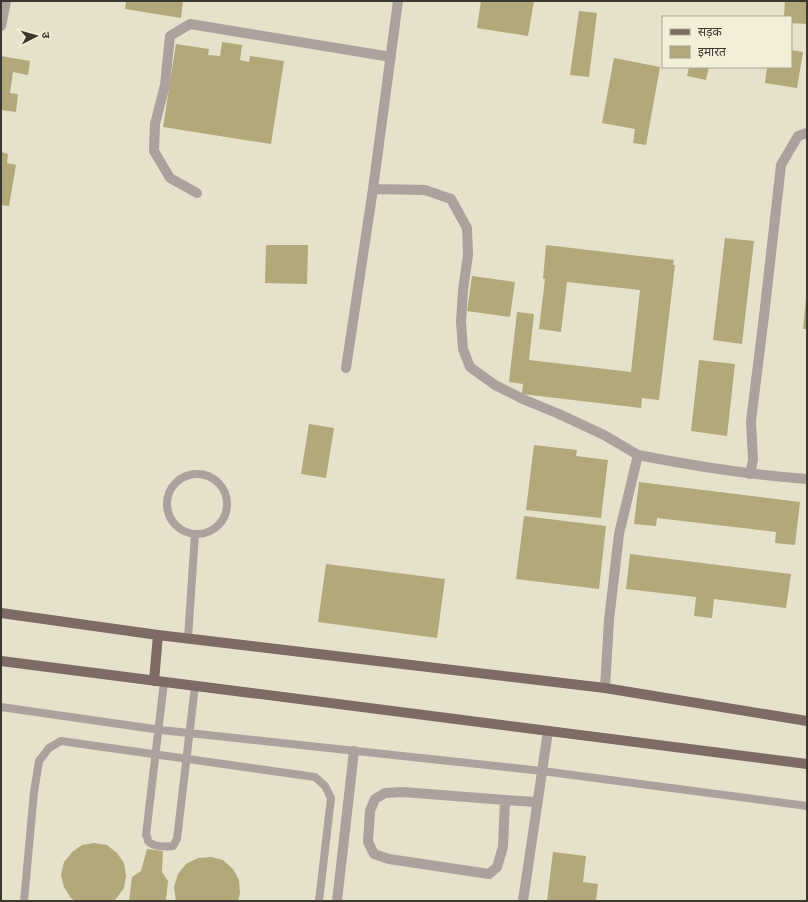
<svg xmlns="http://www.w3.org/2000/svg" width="808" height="902" font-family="'PT Serif','Noto Sans Devanagari',serif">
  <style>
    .building { fill: #b2a879 }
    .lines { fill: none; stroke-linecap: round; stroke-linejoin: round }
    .lane { stroke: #aca19d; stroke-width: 8 }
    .street { stroke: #aca19d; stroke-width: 10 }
    .primary { stroke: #7e6b66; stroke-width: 10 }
  </style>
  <rect width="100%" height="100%" fill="#e6e1cb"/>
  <!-- building -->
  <path class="building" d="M126,1H183L181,18L125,9Z
    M481,1H534L528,36L477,28Z
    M785,1H807V24L791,23V17H784Z
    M579,11L597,13L589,77L570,75Z
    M222,42L242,45L240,60L249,62L250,56L284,61L271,144L163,127L176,44L209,49L208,55L220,56Z
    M791,50L803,52L797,88L765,83L767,67H791Z
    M1,56L30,61L28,75L13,72L10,93L18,94L16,112L1,110Z
    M614,58L660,67L646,145L633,143L635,129L602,123Z
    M689,67H709L706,80L687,76Z
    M1,152L8,154L7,163L16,165L9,206L1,205Z
    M725,238L754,241L742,344L713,340Z
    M266,245H308L307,284L265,283Z
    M546,245L674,260L673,265H675L659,400L642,398L641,408L522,394L523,384L509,382L517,312L534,314L529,360L631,372L640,290L567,282L561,332L539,329L545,279H543Z
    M472,276L515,282L510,317L467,311Z
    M806,298H807V329H803Z
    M699,360L735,364L727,436L691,431Z
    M309,424L334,428L326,478L301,474Z
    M534,445L577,450L576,456L608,460L601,518L526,510Z
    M639,482L800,502L795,545L775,543L776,532L657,518L656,526L634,524Z
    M524,516L606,526L599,589L516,579Z
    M630,554L791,574L786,608L714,599L712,618L694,616L696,597L626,589Z
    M326,564L445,579L437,638L318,622Z
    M94,843L107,845L117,853L124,863L126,876L124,888L116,899L113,901H75L71,898L64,887L61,875L64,862L72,852L82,845Z
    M147,849L163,851L162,872L168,881L166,901H129L132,877L141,871Z
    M553,852L586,856L583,882L598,884L596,901H547Z
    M211,857L223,860L233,869L239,880L240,893L238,901H176L174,887L178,874L186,864L198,858Z"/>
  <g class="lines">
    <!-- lane -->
    <path class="lane" d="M167 504a30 30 0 1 1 60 0a30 30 0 1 1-60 0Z
      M188,638L195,534
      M164,682L146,835C147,835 148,840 148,841C153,847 167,847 173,846L177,839L195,686
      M1,707L161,730L542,771L807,806
      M24,901L34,792L39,761L49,748L61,741L315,777L325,786L331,798L319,901"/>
    <!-- street -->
    <path class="street" d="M1,26L6,1
      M373,189L425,190L451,199L467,228L468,255L463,290L461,322L463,349L470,367L495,385L525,400L559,414L604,435L638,455
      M197,193L170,178L154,151L155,124L165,85L170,36L190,24L391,57
      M346,368L373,189L398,1
      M750,474L753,460L751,421L764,316L781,165L798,136L807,133
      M605,688L609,620L619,534L638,455C694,466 750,475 807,479
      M505,800L503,847L497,867L489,874L389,859L374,854L368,842L370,811L375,799L385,793L403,792L505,800L537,802
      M337,901L354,751
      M523,901L548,731"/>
    <!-- primary -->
    <path class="primary" d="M1,613L158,635L605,688L807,721
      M1,661L807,764
      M154,681L158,635"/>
  </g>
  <!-- border -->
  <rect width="808" height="902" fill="none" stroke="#3a382f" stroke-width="4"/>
  <!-- legend -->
  <rect x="662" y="16" width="130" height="52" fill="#f3eed8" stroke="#a9a594"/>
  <rect x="670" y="29" width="20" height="6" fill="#7e6b66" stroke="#a9a594"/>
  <text x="698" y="36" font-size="12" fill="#3a382f">सड़क</text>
  <rect x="670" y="46" width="20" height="12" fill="#b2a879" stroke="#a9a594"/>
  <text x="698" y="56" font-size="12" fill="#3a382f">इमारत</text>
  <!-- north arrow -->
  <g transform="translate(36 36) rotate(84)" stroke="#f3eed8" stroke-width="3" paint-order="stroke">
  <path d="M0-3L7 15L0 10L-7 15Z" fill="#3a382f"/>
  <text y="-6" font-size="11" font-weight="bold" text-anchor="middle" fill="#3a382f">उ</text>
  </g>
</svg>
